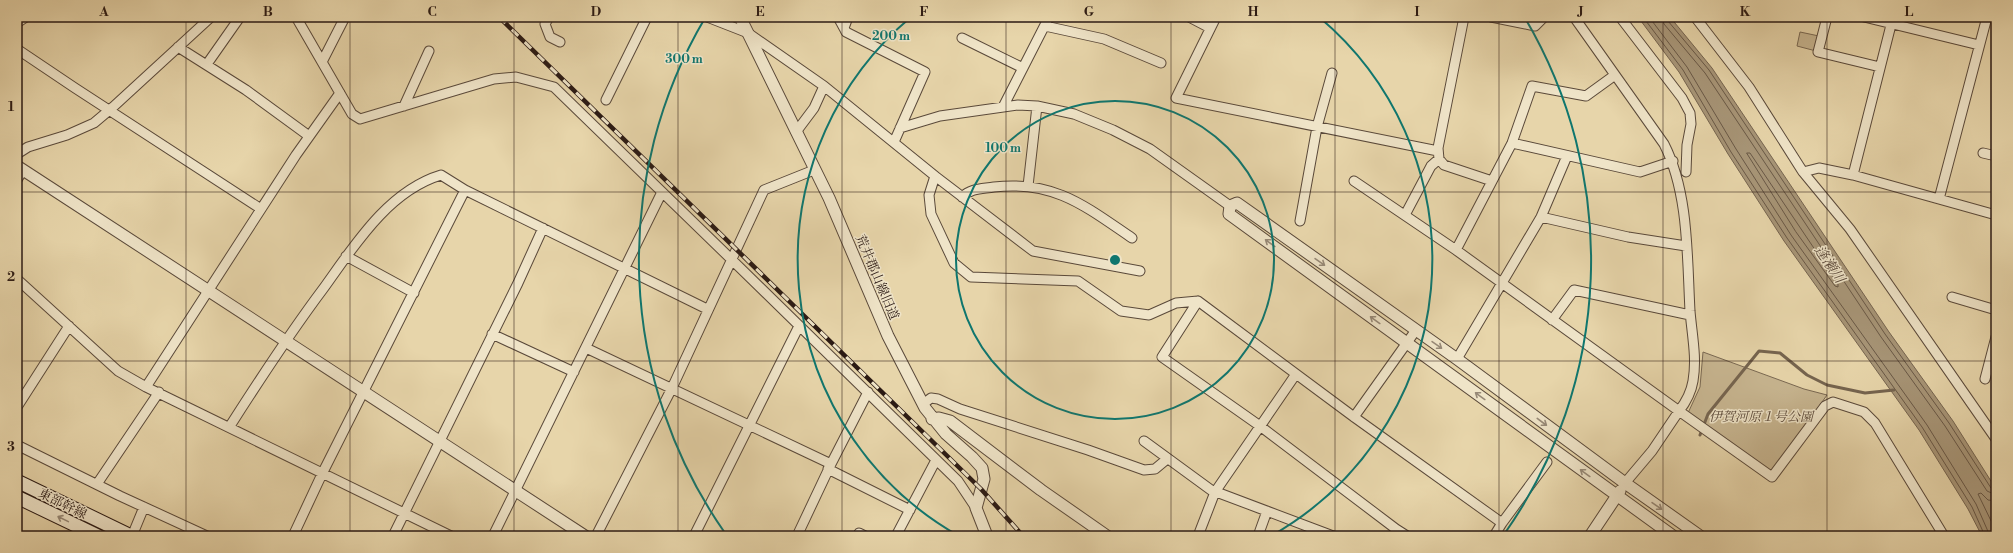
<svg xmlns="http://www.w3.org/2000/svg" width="2013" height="553" font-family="'Libre Bodoni','Noto Serif JP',serif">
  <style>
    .green { fill: #c7b590; stroke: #796852 }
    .water { fill: #a79577; stroke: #75644f }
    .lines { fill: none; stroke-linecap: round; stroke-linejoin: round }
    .shore { stroke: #695846; stroke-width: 1 }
    .stream { stroke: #75644f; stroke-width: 3 }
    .minor-casing { stroke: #5a493a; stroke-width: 11 }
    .tertiary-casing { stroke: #5a493a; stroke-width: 13 }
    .secondary-casing { stroke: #2b1a14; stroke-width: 15 }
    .minor { stroke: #efe4c8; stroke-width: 9 }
    .tertiary { stroke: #efe4c8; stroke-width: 11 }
    .secondary { stroke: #efe4c8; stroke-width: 13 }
    .rail-casing { stroke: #2b1a14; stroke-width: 4.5 }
    .rail { stroke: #efe4c8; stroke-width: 3; stroke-dasharray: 9; stroke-linecap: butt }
    .oneway { stroke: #978977 }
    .grid { fill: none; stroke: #2b1a14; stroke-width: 1; stroke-opacity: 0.55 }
    .ring { fill: none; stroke: #0f766e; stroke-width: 2 }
    .labels { text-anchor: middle; stroke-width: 3; stroke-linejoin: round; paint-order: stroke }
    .street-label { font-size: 13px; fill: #2b1a14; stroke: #efe4c8 }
    .park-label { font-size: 13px; font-style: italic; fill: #5a4839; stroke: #efe4c8 }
    .water-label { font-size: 14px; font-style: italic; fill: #5d4b3c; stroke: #efe4c8 }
    .centre { fill: #0f766e; stroke: #efe4c8; stroke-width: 2 }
    .ring-label { font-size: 12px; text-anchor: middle; font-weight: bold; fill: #0f766e; stroke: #efe4c8; stroke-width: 3; stroke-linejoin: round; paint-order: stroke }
    .neatline { fill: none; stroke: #2b1a14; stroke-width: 1.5 }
    .grid-label { font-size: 13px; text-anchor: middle; font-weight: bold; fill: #2b1a14 }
  </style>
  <rect width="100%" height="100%" fill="#e7d5aa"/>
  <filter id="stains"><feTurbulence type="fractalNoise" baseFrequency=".005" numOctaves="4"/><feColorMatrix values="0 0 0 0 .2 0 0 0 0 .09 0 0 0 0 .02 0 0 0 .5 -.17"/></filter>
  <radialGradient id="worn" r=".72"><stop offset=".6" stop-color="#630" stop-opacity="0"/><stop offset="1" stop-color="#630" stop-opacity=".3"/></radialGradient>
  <!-- green -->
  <path class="green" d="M1800,32L1819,36L1816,51L1797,46Z
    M1703,352L1804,389L1827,395L1772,473L1688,413L1700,387Z"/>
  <!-- water -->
  <path class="water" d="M1638,17H1670L1712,68L1889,332L1953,421L1996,489V536H1982L1968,509L1919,430L1784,241L1728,154L1679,72Z"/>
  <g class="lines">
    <!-- shore -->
    <path class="shore" d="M1643,17L1683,70L1731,152L1787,238L1922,427L1972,507L1985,536
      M1649,17L1687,67L1736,149L1791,235L1927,425L1976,504L1990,536
      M1662,17L1664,24L1705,73L1881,337L1945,426L1987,491L1996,495
      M1667,17L1668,21L1709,70L1885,334L1949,423L1991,488L1996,490
      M1747,153H1750L1838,284V287L1835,286L1796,232Z
      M1996,501L1988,500L1981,493L1978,494L1996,531"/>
    <!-- stream -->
    <path class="stream" d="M1700,435L1708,414L1759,351L1780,353L1807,375L1827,385L1865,393L1894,390"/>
    <!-- minor casing -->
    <g class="minor-casing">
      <path id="minor" d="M296,17L352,114L360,119L494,79L516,77L554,87L731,259L958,481L976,508
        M549,17L545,24L550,37L560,42
        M707,17L748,33L824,86L935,176L1033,251L1140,271
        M838,17L844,28
        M848,17L844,28L846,32L925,72L894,142
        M1189,17L1210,28
        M1216,17L1176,98L1438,151
        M1491,17L1535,26L1544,17
        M1620,17L1682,98L1690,113L1691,124L1687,145L1686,172
        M1695,17L1749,87L1803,172L1850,229L1996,439
        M1827,17L1818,52L1880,67
        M1864,17L1979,45
        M17,23L26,17
        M1045,26L1104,39L1161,63
        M962,38L1023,68
        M178,47L246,90L309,136
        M17,49L75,88L261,209
        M322,62L345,17
        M207,64L240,17
        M606,100L647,17
        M404,106L429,51
        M1003,107L1049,17
        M900,128L940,116L1018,105L1037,106L1074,114L1113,130L1150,149L1230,206
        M796,132L814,108L824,86
        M1512,143L1640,172L1673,161
        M1983,153L1996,156
        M17,154L28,147L67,135L94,123L113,107L211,17
        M1439,159L1444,165L1492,181
        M1803,172L1819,168L1853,175L1996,215
        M1853,175L1893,17
        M935,176L929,195L931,214L954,263L971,277L1078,281L1121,311L1149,315L1176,303L1198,301L1354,417L1502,523L1494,536
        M17,180L23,170
        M1354,181L1456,250L1679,411C1686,402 1691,393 1693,381C1697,358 1692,335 1690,311C1687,257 1689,193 1664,144L1574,17
        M1028,186L1037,106
        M962,197C971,188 982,189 994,187C1054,180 1085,206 1132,238
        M1939,199L1987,17
        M1405,215L1431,166L1439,159L1438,148L1464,17
        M1541,217L1628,237L1686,246
        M1300,221L1317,127L1332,73
        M1456,250L1512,143L1532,86L1586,96L1615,75
        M346,256L414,293
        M17,279L118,371L146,387L451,536
        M1952,297L1996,310
        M1198,301L1162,357L1260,426L1396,529L1393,536
        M1552,320L1574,290L1690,315
        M492,334L574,372
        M586,348L831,464
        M1457,359L1541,217L1567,156
        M1985,379L1996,337
        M146,387L296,155L340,93
        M923,404L931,398L938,399L960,409L1088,450L1144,470L1155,469L1167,459
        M17,407L69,326
        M1354,417L1416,330
        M230,426C260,379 290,333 323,289C354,246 388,191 441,175L465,190L707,309
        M1144,441L1211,490L1333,536
        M17,445L120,496L207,536
        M828,469L910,510
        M1625,483L1652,451L1679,411L1772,477L1825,406L1833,402L1864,412L1875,423L1944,536
        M97,484L159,392
        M1502,523L1547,462
        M1396,529L1407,536
        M859,533L865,536
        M132,536L144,507
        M293,536L322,474L465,190
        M393,536L518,283L543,228
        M493,536L662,192
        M596,536L672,388L764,190L814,170
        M694,536L799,326
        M797,536L831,464L868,392
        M896,536L936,460
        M1198,536L1215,492L1296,374
        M1258,536L1267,511"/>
    </g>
    <!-- tertiary casing -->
    <g class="tertiary-casing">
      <path id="tertiary" d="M740,17L829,198L888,336L925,408L946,434L972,457L982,468L984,479L976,508L987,536
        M17,166L585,536
        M932,419L939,418L950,421L1041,490L1107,536
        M1590,536L1620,491
        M1673,536L1229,214L1230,206L1237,203L1457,359L1625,483L1700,536"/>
    </g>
    <!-- secondary casing -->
    <g class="secondary-casing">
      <path id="secondary" d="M17,481L131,536
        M17,497L98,536"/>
    </g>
    <!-- minor -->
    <use href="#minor" class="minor"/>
    <!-- tertiary -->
    <use href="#tertiary" class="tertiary"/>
    <!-- secondary -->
    <use href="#secondary" class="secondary"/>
    <!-- rail casing -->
    <g class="rail-casing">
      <path id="rail" d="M499,17L981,489L1023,536"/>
    </g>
    <!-- rail -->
    <use href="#rail" class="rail"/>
  </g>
  <!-- one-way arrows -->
  <defs><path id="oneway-shaft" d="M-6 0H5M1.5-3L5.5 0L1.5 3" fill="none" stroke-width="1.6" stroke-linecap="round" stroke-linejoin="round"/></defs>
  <g class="oneway">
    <use href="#oneway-shaft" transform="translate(1270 243) rotate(-144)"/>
    <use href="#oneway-shaft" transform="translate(1320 262) rotate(35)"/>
    <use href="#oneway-shaft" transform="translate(1375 320) rotate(-144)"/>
    <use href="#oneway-shaft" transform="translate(1437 345) rotate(35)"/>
    <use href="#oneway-shaft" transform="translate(1480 396) rotate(-144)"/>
    <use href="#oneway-shaft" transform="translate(1542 422) rotate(37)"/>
    <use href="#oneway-shaft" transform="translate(1585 473) rotate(-144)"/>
    <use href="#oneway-shaft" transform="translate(1657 506) rotate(35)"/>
    <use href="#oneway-shaft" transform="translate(63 519) rotate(-154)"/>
  </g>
  <!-- grid -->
  <path class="grid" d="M186,17V536M350,17V536M514,17V536M678,17V536M842,17V536M1006,17V536M1171,17V536M1335,17V536M1499,17V536M1663,17V536M1827,17V536M17,192H1996M17,361H1996"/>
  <!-- distance rings -->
  <g class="ring">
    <circle cx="1115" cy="260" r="159"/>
    <path d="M959 536A317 317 0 0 1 911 17M1319 17A317 317 0 0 1 1271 536"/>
    <path d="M725 533A476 476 0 0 1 705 18M1525 18A476 476 0 0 1 1505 533"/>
  </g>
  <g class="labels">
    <!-- street labels -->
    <g class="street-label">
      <text transform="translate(878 277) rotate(67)" y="5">荒井郡山線旧道</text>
      <text transform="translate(63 503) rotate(26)" y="5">東部幹線</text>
    </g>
    <!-- park labels -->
    <g class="park-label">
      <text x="1761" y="421">伊賀河原１号公園</text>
    </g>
    <!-- water labels -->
    <g class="water-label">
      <text transform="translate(1830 264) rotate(56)" y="5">逢瀬川</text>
    </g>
  </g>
  <circle cx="1115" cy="260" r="6" class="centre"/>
  <g class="ring-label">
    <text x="891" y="40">200 m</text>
    <text x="684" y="63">300 m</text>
    <text x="1003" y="152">100 m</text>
  </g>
  <!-- margin -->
  <rect width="2013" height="553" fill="none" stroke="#e7d5aa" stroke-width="44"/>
  <rect x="22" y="22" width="1969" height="509" class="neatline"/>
  <g class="grid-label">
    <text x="104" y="16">A</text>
    <text x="268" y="16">B</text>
    <text x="432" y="16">C</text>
    <text x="596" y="16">D</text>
    <text x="760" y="16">E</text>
    <text x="924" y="16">F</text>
    <text x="1089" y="16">G</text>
    <text x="1253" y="16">H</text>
    <text x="1417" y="16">I</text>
    <text x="1581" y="16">J</text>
    <text x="1745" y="16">K</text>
    <text x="1909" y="16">L</text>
    <text x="11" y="111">1</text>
    <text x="11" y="281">2</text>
    <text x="11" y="451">3</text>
  </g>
  <rect width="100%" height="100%" filter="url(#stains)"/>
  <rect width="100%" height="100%" fill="url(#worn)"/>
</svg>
